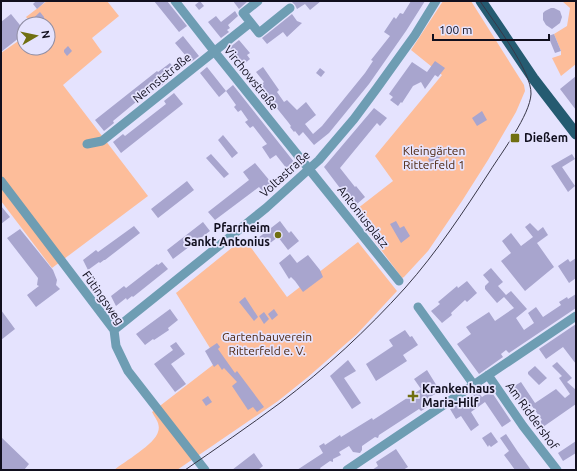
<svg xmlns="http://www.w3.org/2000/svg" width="577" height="471" font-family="Ubuntu,sans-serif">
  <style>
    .green { fill: #fdbd9a }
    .building { fill: #a8a5ce }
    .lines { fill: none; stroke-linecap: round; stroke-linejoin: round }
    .minor { stroke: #6e9db3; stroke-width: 9 }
    .major { stroke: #255b71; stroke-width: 11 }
    .tram { stroke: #383647; stroke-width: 1 }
    .poi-dot { fill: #706f11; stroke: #e5e3fe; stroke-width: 1.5 }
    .labels { text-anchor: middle; stroke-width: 3.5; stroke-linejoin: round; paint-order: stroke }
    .street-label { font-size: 12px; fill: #110f1e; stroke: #e5e3fe }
    .poi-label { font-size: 12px; font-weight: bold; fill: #110f1e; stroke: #e5e3fe; text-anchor: start }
    .park-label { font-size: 12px; fill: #4e2913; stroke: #e5e3fe }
  </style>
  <rect width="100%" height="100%" fill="#e5e3fe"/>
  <!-- green -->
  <path class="green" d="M47,1H107L119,16L92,38L102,52L63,85L148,196L52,268L1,201V53L24,37V48H48V24H32L26,17Z
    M443,1H471L524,85L525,91L516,112L488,160L462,201L428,251L404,277L402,278L353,212L393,181L375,156L442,75L411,50Z
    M562,1H576V64L561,76L552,58L561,55V51L554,34L567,26L570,8Z
    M244,238L287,297L358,242L397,291L357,334L308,377L278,401L177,470H114C124,462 155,444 158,432C161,424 155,418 152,412L218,361L176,293Z"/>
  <!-- building -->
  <path class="building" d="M36,1H46L37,9L33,4Z
    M154,1H167L187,26L179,32Z
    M200,1L204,6L199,10L195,5Z
    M233,1H248L239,9Z
    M291,1H321L310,10L305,4L297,9L295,5Z
    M411,1H425L406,31L369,84L329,133L314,145L303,132L299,136L295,131L294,132L290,127L291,126L288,122L259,86L264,82L256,72L263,67L279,90L277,92L284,102L287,100L297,110L306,102L316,115L305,124L313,134L322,126L365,73L373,61L371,60L390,36L384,32L394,17L396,19L400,13L403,14Z
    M551,8H554L560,11L562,17L560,23L552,29L546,25L543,20V13L545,11Z
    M235,11L238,16L228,25L230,28L227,30L229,32L221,38L208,22L216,16L221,22Z
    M40,12L44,17V20L39,24H27Z
    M11,14L24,30V34L1,52V22Z
    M292,14L297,21L302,23L287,37L283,32L267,44L262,38Z
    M554,34L561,51L555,53L548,36Z
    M183,36L199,56L191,62L175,43Z
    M239,40L250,53L247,55L250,59L243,65L229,48Z
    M68,46L72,51L67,56L64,52V50Z
    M435,61L445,68L438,77L435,75L425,89L421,82L413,86L402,103L401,102L398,106L390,100L393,97L389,94L412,62L427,72Z
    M170,63L174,68L162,77L166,82L155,90L153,88L136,102L113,121L114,123L104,131L95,120L157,71L158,72Z
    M207,67L226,91L233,85L298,167L291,174L276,155L270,159L262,147L267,144L253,126L250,128L245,122L248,120L241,110L238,112L234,107L236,105L226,91L219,97L200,73Z
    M320,68L325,72L321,77L316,73Z
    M576,76V110L560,89Z
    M174,93L183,104L121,153L113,142L123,134L125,136L157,111L166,104L164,101Z
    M374,108L387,118L380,126L377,123L340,168L355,187L356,186L365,197L357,204L352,198L349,200L324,167Z
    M482,111L487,120L477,126L472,118Z
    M223,135L238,153L232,158L218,140Z
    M444,148L448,153L430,163L428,159Z
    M211,154L229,174L224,178L206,158Z
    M572,154L575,159L562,167L575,186L568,192L551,166Z
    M255,163L275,187L265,194L259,187L215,220L208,212L249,180L243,172Z
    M187,181L194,190L158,218L151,209Z
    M1,206L10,217L1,224Z
    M280,221L289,233L291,231L299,241L288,250L278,237L265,247L258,238Z
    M396,221L400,228L404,226L410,236L401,243L390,224Z
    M203,222L210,231L173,259L167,250Z
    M530,223L538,231L543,227L548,235L537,243L554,267L525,291L501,261L511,253L502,241L511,233L521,246L533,237L525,227Z
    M134,226L140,233L105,260H104L100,263L99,262L88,270L83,260L96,250L98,252Z
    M20,229L53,270L57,280L56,285L60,289L36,307L27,295L39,286L37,285L38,278L7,238Z
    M290,254L297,263L308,255L320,270L323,277L303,292L295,281L291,277L289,279L279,263Z
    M576,258V278L569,283L558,266L568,259L570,262Z
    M162,262L168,269L133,297L132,296L127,300L126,298L116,306L111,296L124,286L126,288L157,264L158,265Z
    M491,268L503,282L498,286L506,295L511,291L527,309L516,318L524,330L534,323L528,313L536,307L543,317L561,305L559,302L567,297L568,299L576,294V308L509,353L506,350L501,354L503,357L479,374L457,344L471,334L466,327L489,312L495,321L514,308L504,297L497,303L485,289V286L489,282L483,275Z
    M467,281L477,293L467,302L465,300L451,313L452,315L442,323L431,311L440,304L438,302L457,286L458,288Z
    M245,297L258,317L254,321L239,302Z
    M170,309L178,320L168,328L169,330L154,340L153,339L145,345L136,334Z
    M274,309L278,315L272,320L268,314Z
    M1,310L15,329L1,340Z
    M264,312L269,319L264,324L259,316Z
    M576,324V364L563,347L546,359L539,349Z
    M405,330L410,337L412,336L418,345L403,355L407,361L376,381L366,364L393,346L389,340Z
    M176,342L185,354L171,364L186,384L175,392L154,364L173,350L170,346Z
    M217,343L220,347L218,349L235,373L237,371L264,407L257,412L253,407L248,410L232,386L237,382L224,368L222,370L218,364L214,367L205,351Z
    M348,360L356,371L344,378L361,403L352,409L330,376Z
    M557,362L572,378L567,382L576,390V404L543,427L539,422L542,420L532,406L526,410L511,388L521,382L535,403L556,389L565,398L570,394L559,378L562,376L552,366Z
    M535,366L547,378L539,385L528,374V372Z
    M427,370L440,391L427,399L431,405L421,411L419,409L379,435L378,438L375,437L362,446V450L360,453L353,452L349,446L339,452L341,455L333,459V462L330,461L320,468L321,470H297L323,453L319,446L324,443L325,445L340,435L341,437L372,418L373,420L421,389L414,379Z
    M477,391L482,397L491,391L511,421L502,427L485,402L471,412L479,425L471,431L461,416L456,419L450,409Z
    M208,396L212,402L206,406L202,400Z
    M491,432L498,442L491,447L489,445L488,447L482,438Z
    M506,434L518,452L531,470H515L510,463L504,455L509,451L500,438Z
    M1,437L29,464L24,470H1Z
    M576,441V453L563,461L558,453Z
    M396,449L408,467L403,470H372L378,466L376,462Z
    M254,453L263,466L258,470H232Z"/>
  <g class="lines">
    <!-- minor -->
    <path class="minor" d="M175,1L214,51L399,281
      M258,1L243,13L259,33L290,8
      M87,144L102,141L250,23
      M1,181L114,330L116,346L128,371L205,470
      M418,307L474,385
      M114,330L266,208L319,160L354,119L377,88L415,35L436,1
      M488,375L523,426L557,470
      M347,470L576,316"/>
    <!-- major -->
    <path class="major" d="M481,1L533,78L576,134"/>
    <!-- tram -->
    <path class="tram" d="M185,470C217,448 249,426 280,403C325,369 367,330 405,288C437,252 464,211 490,171C502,152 530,115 531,94C532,71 493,21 480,1"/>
  </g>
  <!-- markers -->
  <g class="poi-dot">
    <rect x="510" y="133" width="10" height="10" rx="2"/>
    <circle cx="278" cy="235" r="4"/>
    <path d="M411 390h4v4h4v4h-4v4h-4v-4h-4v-4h4z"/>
  </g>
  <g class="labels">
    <!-- street labels -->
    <g class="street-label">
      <text transform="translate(162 78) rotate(-39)" y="4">Nernststraße</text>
      <text transform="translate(251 78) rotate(51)" y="4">Virchowstraße</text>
      <text transform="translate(285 174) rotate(-42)" y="4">Voltastraße</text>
      <text transform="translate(363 217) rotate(52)" y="4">Antoniusplatz</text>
      <text transform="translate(103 298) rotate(55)" y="4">Fütingsweg</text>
      <text transform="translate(532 416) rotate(54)" y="4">Am Riddershof</text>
    </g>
    <!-- poi labels -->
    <g class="poi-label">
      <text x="524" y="142">Dießem</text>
      <text x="270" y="232" text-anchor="end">Pfarrheim<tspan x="270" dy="14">Sankt Antonius</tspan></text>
      <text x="422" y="393">Krankenhaus<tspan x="422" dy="14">Maria-Hilf</tspan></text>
    </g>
    <!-- park labels -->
    <g class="park-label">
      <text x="434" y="155">Kleingärten<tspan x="434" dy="14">Ritterfeld 1</tspan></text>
      <text x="267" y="341">Gartenbauverein<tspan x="267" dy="14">Ritterfeld e. V.</tspan></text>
    </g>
  </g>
  <!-- border -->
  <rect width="577" height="471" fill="none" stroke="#110f1e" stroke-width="4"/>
  <!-- north arrow -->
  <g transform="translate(36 36) rotate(81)"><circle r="19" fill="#e5e3fe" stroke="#908ea4"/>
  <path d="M0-3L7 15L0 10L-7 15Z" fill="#706f11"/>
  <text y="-6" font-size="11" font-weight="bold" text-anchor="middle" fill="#110f1e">N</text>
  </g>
  <!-- scale -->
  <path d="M433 34v6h116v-6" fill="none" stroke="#110f1e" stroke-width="2"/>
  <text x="439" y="34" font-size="12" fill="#110f1e" stroke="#e5e3fe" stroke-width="3" paint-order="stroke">100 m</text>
</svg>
